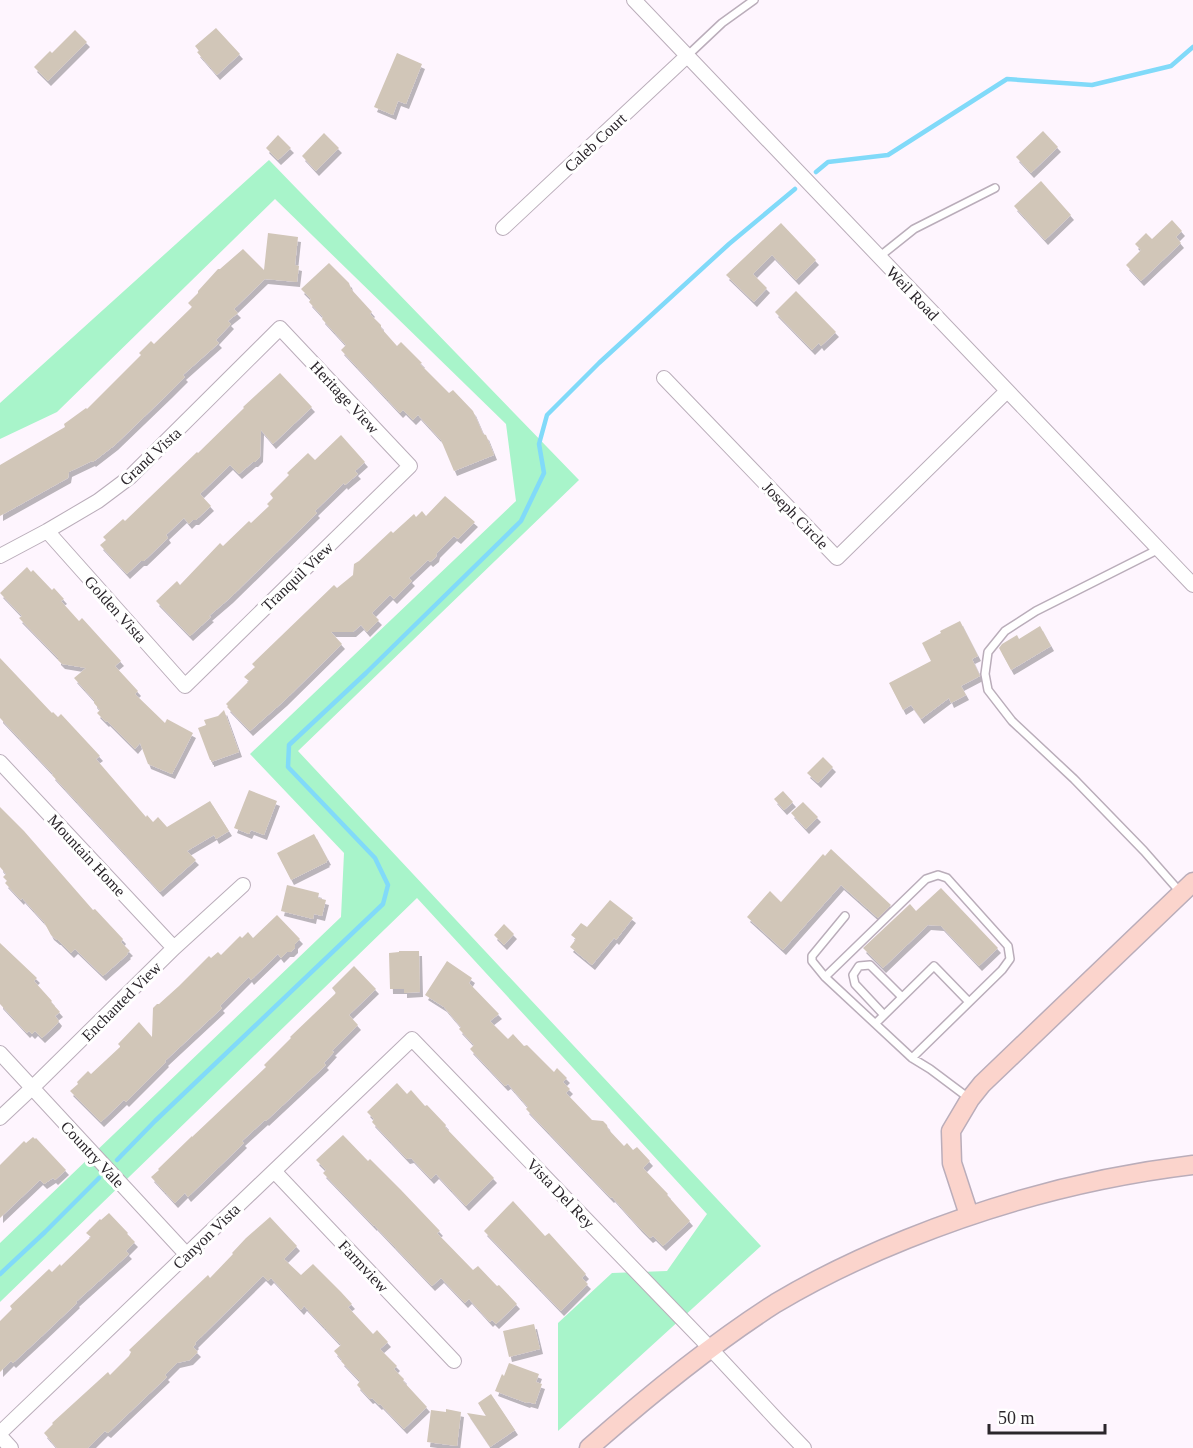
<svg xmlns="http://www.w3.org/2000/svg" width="1193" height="1448" font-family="'Times New Roman',serif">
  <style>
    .green { fill: #a8f4ca }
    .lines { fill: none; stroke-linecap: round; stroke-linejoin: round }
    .stream { stroke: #81daf9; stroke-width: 4.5 }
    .building { fill: #d1c6b8; filter: url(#shadow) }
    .lane-casing { stroke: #baadba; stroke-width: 10 }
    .street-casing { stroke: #baadba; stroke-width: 16 }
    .secondary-casing { stroke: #baadba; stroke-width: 21 }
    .lane { stroke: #fff; stroke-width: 7 }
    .street { stroke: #fff; stroke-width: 14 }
    .secondary { stroke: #fbd4cc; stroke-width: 18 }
    .labels { text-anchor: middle; stroke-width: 6; stroke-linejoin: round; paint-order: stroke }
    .street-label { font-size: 16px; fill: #2b262b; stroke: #fff }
  </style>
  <defs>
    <filter id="shadow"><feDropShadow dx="3" dy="5" stdDeviation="0" flood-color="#0004"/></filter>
  </defs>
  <rect width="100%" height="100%" fill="#fef5fe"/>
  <!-- green -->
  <path class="green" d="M269,160L579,480L298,751L761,1246L558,1431V1323L612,1273L667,1271L707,1214L417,898L0,1302V1243L341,917L344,853L250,754L516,501L506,424L275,199L57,412L0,439V403Z"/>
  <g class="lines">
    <!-- stream -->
    <path class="stream" d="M816,172L828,162L888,155L1007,79L1092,85L1171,66L1193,47
      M117,1160L155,1121L383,904L388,885L375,858L288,767L289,745L366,673L521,521L544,473L539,444L547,415L599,363L729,244L795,189
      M0,1274L45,1232L99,1178"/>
  </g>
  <!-- building -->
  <path class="building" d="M216,28L240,54L217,75L197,52L199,51L195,46Z
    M75,30L87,42L48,81L34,67L50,51L52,53Z
    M397,53L422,64L406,104L398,101L393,115L374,107Z
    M1043,131L1058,147L1031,173L1016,157Z
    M324,133L339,148L316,171L302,156Z
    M278,135L291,148L278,160L266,148Z
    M1041,181L1071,215L1045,240L1014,206Z
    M1172,220L1182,231L1176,237L1181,243L1141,281L1126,265L1141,250L1135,244L1146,233L1152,239Z
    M781,223L816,260L796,280L772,255L753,274L767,288L754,302L726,275Z
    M268,233L298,237L295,265L299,266L297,282L265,279L234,309L238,313L228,321L231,324L216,340L219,343L183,375L185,377L169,393L115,445L93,462L92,461L69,472L68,478L0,516V465L65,427L64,424L86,408L87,409L141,355L139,353L151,341L154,344L192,307L188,303L198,293V291L218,269H220L243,249L264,270Z
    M329,263L349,283L351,289L372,312L370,314L381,325V328L397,346L401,342L422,363L420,364L449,393L453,390L473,411L483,434L486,435L494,455L454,471L441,440L418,415L413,420L403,410L400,413L341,350L346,345L322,319L323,317L309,302L311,299L301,289Z
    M796,291L836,332L821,346L819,343L812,350L775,312Z
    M280,373L312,407L273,444L261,430L260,457L255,462H253L239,474L230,465L200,494L211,506L196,520H193L189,524L184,518L166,535L168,538L144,561H141L127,574L100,545L106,540L103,537L123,519L125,521L197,452L198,453L244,408L243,407Z
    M341,435L365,462L355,471L358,474L345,485L344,483L315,511L317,513L230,598L209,616L211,617L190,636L156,601L177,581L180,585L220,543L223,546L249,521L251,523L269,506L267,504L273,498L270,494L289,475L287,473L308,453L315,460Z
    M445,496L475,522L458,539L454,536L437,553L436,557L430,562L428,560L409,578L412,581L394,599L390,595L372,613L379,620L367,632L361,625L353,632H331L342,644L284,701L250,731L227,707L228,706L226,704L249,681L244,677L255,667L252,664L334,585L337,588L353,575L354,564L359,561L391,531L393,533L414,514L416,517L422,511L426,516Z
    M27,567L31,572L33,570L52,590L54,588L64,599L61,601L79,621L82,618L121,661L115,666L138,691L135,694L165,723L167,719L193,733L172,774L148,764L140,743L135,749L107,721L106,722L97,713L100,710L94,703V700L74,678L86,668L62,664L58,660V658L19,618L22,616L0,593Z
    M960,621L978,656L972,659L980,676L961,686L966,695L951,703L949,698L921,719L911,705L903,710L889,683L931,661L922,643L941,633L940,631Z
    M1040,626L1051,646L1011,670L999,648L1002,644L1017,635L1019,639Z
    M0,658L52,713L53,712L58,717L61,714L100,756L96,759L146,817L147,815L153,822L158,817L167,827L210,801L229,831L216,839L214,835L187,851L196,860L160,892L52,775L53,774L0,718Z
    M224,710L239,752L211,762V760H210L198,728L206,725L204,720L218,716Z
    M823,757L833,767L818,783L807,773Z
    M249,790L277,801L264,835L251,830L249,834L234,828Z
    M783,791L793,802L784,810L774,799Z
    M803,802L818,817L806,829L791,813Z
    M0,807L24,831L93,910L95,909L123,939L121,942L130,951L127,953L128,954L103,976L75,949L71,953L58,940H57L51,935L44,922L22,898L21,900L5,883L7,881L3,877L6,874L0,867Z
    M314,834L328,860L326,861L327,862L291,880L277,853Z
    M831,849L891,905L878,918L841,885L783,950L747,917L770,891L781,902L823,854L825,856Z
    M287,885L319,893L318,898L326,900L322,916L314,914L313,919L281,911Z
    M941,888L998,948L979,966L941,926L928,925L883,968L863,948L910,904L916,911Z
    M610,900L633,918L616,940L614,938L592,965L570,947L576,939L571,935L581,923L587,927Z
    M277,915L300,939L295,944V948L291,952H287L281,958L278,954L251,980L249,977L220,1006L222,1008L165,1061L166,1062L126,1102L124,1100L101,1122L70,1091L78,1084L77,1082L88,1071L91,1074L120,1047V1046L118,1044L139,1022L152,1037L153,1008L157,1004H159L179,986L209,956L211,958L218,952L221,955L240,936L242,938L248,932L253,938Z
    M504,924L514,934L504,945L494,935Z
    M0,943L37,978L34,981L52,1001L51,1002L60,1012L55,1016L59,1021L57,1024L42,1038L35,1031L32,1034L29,1031L27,1033L0,1004Z
    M399,951H419L420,992L404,993V989H390L389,953L399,952Z
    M447,961L472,978L469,983L499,1014L490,1021L508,1039L513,1034L524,1046L527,1045L554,1072L557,1068L567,1078L563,1082L570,1089L566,1093L592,1120L603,1121L607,1125L608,1129L624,1146L627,1143L633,1150L637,1147L650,1161L643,1168L668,1194L667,1195L690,1221L663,1246L653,1236L650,1238L639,1227L612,1197L611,1198L526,1109L528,1107L508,1084L505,1086L470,1049L474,1045L459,1029L461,1027L444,1007L425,995Z
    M354,966L376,989L349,1015L358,1025L332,1051L334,1052L324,1063L326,1065L266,1121L265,1120L242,1141L244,1143L188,1197L185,1193L175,1203L151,1177L159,1170L158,1169L192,1136V1137L266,1067L264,1065L291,1038L290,1037L336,993L332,988Z
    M397,1083L407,1094L411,1090L425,1106L427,1105L446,1125L445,1127L494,1178L466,1206L436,1174L431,1179L411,1158L407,1159L372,1122L374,1119L367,1112Z
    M343,1135L368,1161L370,1159L401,1190L440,1231L437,1233L473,1270L478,1266L497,1286L499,1285L517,1304L496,1324L492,1320L490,1322L469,1299L465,1303L441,1278L432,1286L374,1225V1226L323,1173L326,1170L316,1160Z
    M33,1137L35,1139L36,1138L66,1170L55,1180L53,1178L44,1184L40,1180L0,1218V1165L24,1141L26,1143Z
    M513,1201L545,1236L549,1233L586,1274L582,1278L588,1284L561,1311L484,1231Z
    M109,1213L128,1233L127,1234L135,1242L126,1251L129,1254L76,1302L77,1303L40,1338L13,1363L11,1361L0,1372V1321L12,1309L10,1306L49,1269L52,1272L60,1264L61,1266L91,1237L86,1233L100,1219L101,1220Z
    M270,1217L297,1246L284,1259L301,1275L313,1264L341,1292L352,1304L348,1307L373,1334L377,1330L388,1342L380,1349L397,1366L394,1369L404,1379L403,1381L427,1407L404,1429L380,1404L379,1405L372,1398L370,1399L357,1385L360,1381L341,1361L342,1360L334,1351L341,1345L304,1306L301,1310L271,1278L268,1281L263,1276L195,1343L196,1344L193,1347L198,1352L190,1360L177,1363L165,1375L167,1377L108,1433L105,1431L88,1448H57L44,1433L53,1424L52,1423L108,1372L110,1375L129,1356L131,1352L129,1350L208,1275L210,1278L233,1254L232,1253L246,1238Z
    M534,1324L540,1349L509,1357L503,1331Z
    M509,1363L539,1374L536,1382L542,1384L535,1404L528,1402L527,1403L495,1391L502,1374L504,1376Z
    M491,1394L515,1430L490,1447L467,1413L486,1416L478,1403Z
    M446,1409L461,1412L457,1446L427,1442L431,1410L446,1412Z"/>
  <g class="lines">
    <!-- lane casing -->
    <g class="lane-casing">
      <path id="lane" d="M687,56L722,23L754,0
        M879,257L914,229L995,188
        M1159,549L1036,611L1005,631L988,652L985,674L988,690L1012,721L1074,779L1144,851L1181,893
        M845,916L812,956V961L825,977L912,1058L930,1069L970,1099
        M825,977L926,879L938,875L947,878L1008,946L1010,959L1002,970L912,1058
        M884,1015L855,984L853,975L859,966L870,965L902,997
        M876,1023L934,966L969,1002"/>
    </g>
    <!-- street casing -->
    <g class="street-casing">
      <path id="street" d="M634,0L1193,585
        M503,228L687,56
        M664,378L837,558L1007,391
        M0,556L47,531L98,501L130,477L280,328L410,466L185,686L47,531
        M0,762L174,948
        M0,1053L187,1255
        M0,1118L32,1088L174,948L243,885
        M274,1171L454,1361
        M0,1433L412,1039L710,1348L777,1420L804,1448
        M0,1436L11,1448"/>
    </g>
    <!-- secondary casing -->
    <g class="secondary-casing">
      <path id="secondary" d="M969,1215L952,1163L951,1131L970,1099L982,1084L1193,882
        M589,1448C648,1396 710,1345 776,1303C818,1278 862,1257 907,1239C1001,1201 1093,1177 1193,1165"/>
    </g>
    <!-- lane -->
    <use href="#lane" class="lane"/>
    <!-- street -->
    <use href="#street" class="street"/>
    <!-- secondary -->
    <use href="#secondary" class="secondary"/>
  </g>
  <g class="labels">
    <!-- street labels -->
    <g class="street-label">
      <text transform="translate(595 142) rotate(-43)" y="6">Caleb Court</text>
      <text transform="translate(913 293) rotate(46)" y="6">Weil Road</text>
      <text transform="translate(345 397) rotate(47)" y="6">Heritage View</text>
      <text transform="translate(150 456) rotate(-43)" y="6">Grand Vista</text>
      <text transform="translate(796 515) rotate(46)" y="6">Joseph Circle</text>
      <text transform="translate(297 576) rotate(-44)" y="6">Tranquil View</text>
      <text transform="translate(116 609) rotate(48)" y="6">Golden Vista</text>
      <text transform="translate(87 855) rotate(47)" y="6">Mountain Home</text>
      <text transform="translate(121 1001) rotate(-45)" y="6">Enchanted View</text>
      <text transform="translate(93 1154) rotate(47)" y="6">Country Vale</text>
      <text transform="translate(561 1193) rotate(46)" y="6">Vista Del Rey</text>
      <text transform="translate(206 1236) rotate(-44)" y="6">Canyon Vista</text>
      <text transform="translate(364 1266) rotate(47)" y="6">Farmview</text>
    </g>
  </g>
  <!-- scale -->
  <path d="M989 1424v9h116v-9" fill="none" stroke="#2b262b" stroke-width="3"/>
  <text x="998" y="1424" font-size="18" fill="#2b262b" stroke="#ffffff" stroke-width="4.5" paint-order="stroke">50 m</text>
</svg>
